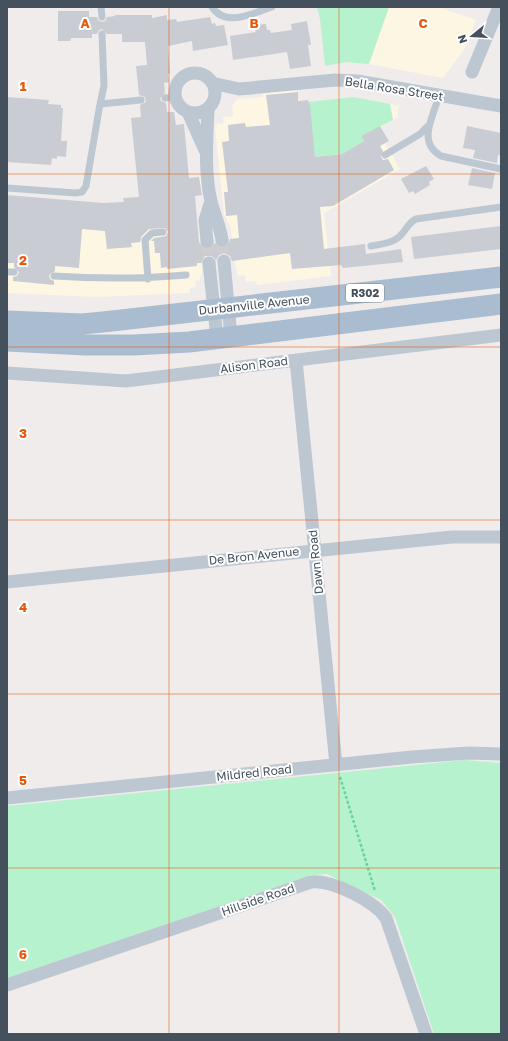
<svg xmlns="http://www.w3.org/2000/svg" width="508" height="1041" font-family="'Golos Text',sans-serif">
  <style>
    .commercial { fill: #fdf6e3 }
    .green { fill: #b6f2cd }
    .building { fill: #c9ccd2 }
    .lines { fill: none; stroke-linecap: round; stroke-linejoin: round }
    .street-tunnel { stroke: #cecdcf; stroke-width: 13; stroke-dasharray: 13 6; stroke-linecap: butt }
    .path { stroke: #6bd3a0; stroke-width: 2.5; stroke-dasharray: 3 2; stroke-linecap: butt }
    .lane { stroke: #bcc7d1; stroke-width: 7 }
    .street { stroke: #bcc7d1; stroke-width: 13 }
    .primary { stroke: #aabccf; stroke-width: 21 }
    .grid { fill: none; stroke: #e8590c; stroke-width: 1; stroke-opacity: 0.55 }
    .labels { text-anchor: middle; stroke-width: 4; stroke-linejoin: round; paint-order: stroke }
    .shield { fill: #fff; stroke: #7c848d; stroke-width: 1 }
    .shield-label { font-size: 11px; font-weight: bold; fill: #44505c }
    .street-label { font-size: 12px; fill: #44505c; stroke: #fff }
    .grid-label { font-size: 13px; text-anchor: middle; font-weight: bold; fill: #e8590c; stroke: #fff; stroke-width: 4; stroke-linejoin: round; paint-order: stroke }
  </style>
  <rect width="100%" height="100%" fill="#f0ecec"/>
  <!-- commercial -->
  <path class="commercial" d="M389,7H438L476,20L465,48L443,78L369,64Z
    M297,90L298,100H308L309,102L353,97L398,106V117L381,127L389,141L385,143L400,169L324,213L331,276L257,285L256,281L246,282L245,275L238,276L234,259L231,229L224,214L215,128H217L216,124L224,123L223,117L233,116L232,106L237,99L263,97V94Z
    M201,177L202,195L192,196L195,217H197L199,239H197V242H200L202,273L199,281H195L196,287L190,288V293L96,297L7,293V219L105,231L107,249L131,247V243L142,242L140,228L189,178Z"/>
  <!-- green -->
  <path class="green" d="M317,7H389L369,64L346,62L325,66L320,19Z
    M353,97L390,104L393,120L361,136L364,141L342,154L315,157L308,102Z
    M465,760L501,763V1034H434L395,917L381,900L327,874L311,875L7,978V806Z"/>
  <!-- building -->
  <path class="building" d="M58,11H89V17H97L98,20L102,22L105,21L107,17L115,16V15H152V18L167,15V20L176,19L177,22L210,17L212,24L215,23L216,26L224,25L228,45L193,51L192,41L168,46L170,73L168,74L169,82L164,83L165,93L160,98L161,101L166,103L167,112H174L176,125L184,124L189,178L199,177L202,195L195,196L199,242L203,248H211L215,243L219,247L224,248L229,243L230,239L239,238L237,215L226,216L224,192H228L222,142L229,141L228,125L245,123L246,127L270,125L266,95L298,92V101L308,100L310,105L315,157L342,154L364,141L361,136L380,126L389,141L380,146L383,151L381,157L383,160L388,159L394,170L333,206L320,207L324,249L365,244L366,254L401,249L403,262L343,268L341,265L292,269L290,253L232,261L230,256L224,253L219,255L216,260L212,256H205L201,263H197V266L167,269V267L161,268L160,253H155L154,241H151L154,238L166,236L168,232L165,228L149,229L141,237L140,242L131,243L132,247L107,249L105,231L82,229L79,268L55,266V271L49,275L50,279L54,281V285L13,281V277L17,276L19,272L14,267V263H7V195L103,203L124,202L123,198L139,197L131,118L141,117L140,105L146,102L145,97L139,95L136,66L147,65L145,42H122V34H107L102,29L99,30L97,34H92V38H71L70,41H58Z
    M307,21L311,45H308L311,66L290,69L287,52L233,60L230,36L256,32L254,25L266,24L267,30H270L271,33L292,30L291,24Z
    M7,97L49,100L48,104L61,105V108H63L61,141H67L66,157L57,156V159L52,158L51,165L7,162Z
    M467,126L501,133V155H498L497,163L473,158L475,150L463,148Z
    M426,166L434,179L429,182L430,185L415,194L413,191L409,193L401,179Z
    M472,168L495,173L492,189L468,185Z
    M501,226V249L414,259L411,237Z"/>
  <g class="lines">
    <!-- street-tunnel -->
    <path class="street-tunnel" d="M222,240L224,261
      M207,241L209,263"/>
    <!-- path -->
    <path class="path" d="M340,777L375,891"/>
    <!-- lane -->
    <path class="lane" d="M101,7L102,17
      M212,7C226,28 253,13 272,7
      M439,95C434,116 416,142 441,156L501,169
      M165,98L175,97
      M100,104L104,86L102,34
      M385,155L420,134L428,126
      M7,188L76,193L82,192L86,186L100,104L141,100
      M371,246C381,244 394,243 401,235C407,229 408,223 416,219L501,207
      M7,272H14
      M54,276C99,279 142,279 186,275
      M148,279L145,240L152,233L163,232"/>
    <!-- street -->
    <path class="street" d="M472,72L499,7
      M175 93a20 20 0 1 1 40 0a20 20 0 1 1-40 0Z
      M212,83L239,89L335,80L357,81L501,106
      M208,109C207,139 204,172 211,201C214,214 220,226 222,240
      M188,112L205,150
      M207,241L205,220L211,201
      M224,261L231,337
      M209,263L217,338
      M296,360L336,765
      M7,373L126,381L501,335
      M7,582L452,537H501
      M7,798L412,757L469,753L501,754
      M7,985L311,882C331,879 374,901 386,918L426,1034"/>
    <!-- primary -->
    <path class="primary" d="M7,321L82,324L103,322L501,277
      M7,341L85,345H134L189,342L501,304"/>
  </g>
  <!-- grid -->
  <path class="grid" d="M169,7V1034M339,7V1034M7,174H501M7,347H501M7,520H501M7,694H501M7,868H501"/>
  <g class="labels">
    <!-- shield labels -->
    <rect class="shield" x="346" y="284" width="38" height="18" rx="3"/>
    <g class="shield-label">
      <text x="365" y="297">R302</text>
    </g>
    <!-- street labels -->
    <g class="street-label">
      <text transform="translate(394 89) rotate(9)" y="4">Bella Rosa Street</text>
      <text transform="translate(254 305) rotate(-6)" y="4">Durbanville Avenue</text>
      <text transform="translate(254 365) rotate(-7)" y="4">Alison Road</text>
      <text transform="translate(254 556) rotate(-6)" y="4">De Bron Avenue</text>
      <text transform="translate(316 562) rotate(-96)" y="4">Dawn Road</text>
      <text transform="translate(254 773) rotate(-6)" y="4">Mildred Road</text>
      <text transform="translate(258 900) rotate(-19)" y="4">Hillside Road</text>
    </g>
  </g>
  <g class="grid-label">
    <text x="85" y="28">A</text>
    <text x="254" y="28">B</text>
    <text x="423" y="28">C</text>
    <text x="23" y="91">1</text>
    <text x="23" y="265">2</text>
    <text x="23" y="438">3</text>
    <text x="23" y="612">4</text>
    <text x="23" y="785">5</text>
    <text x="23" y="959">6</text>
  </g>
  <!-- border -->
  <rect width="508" height="1041" fill="none" stroke="#44505c" stroke-width="16"/>
  <!-- north arrow -->
  <g transform="translate(472 36) rotate(252)" stroke="#ffffff" stroke-width="3" paint-order="stroke">
  <path d="M0-3L7 15L0 10L-7 15Z" fill="#44505c"/>
  <text y="-6" font-size="11" font-weight="bold" text-anchor="middle" fill="#44505c">N</text>
  </g>
</svg>
